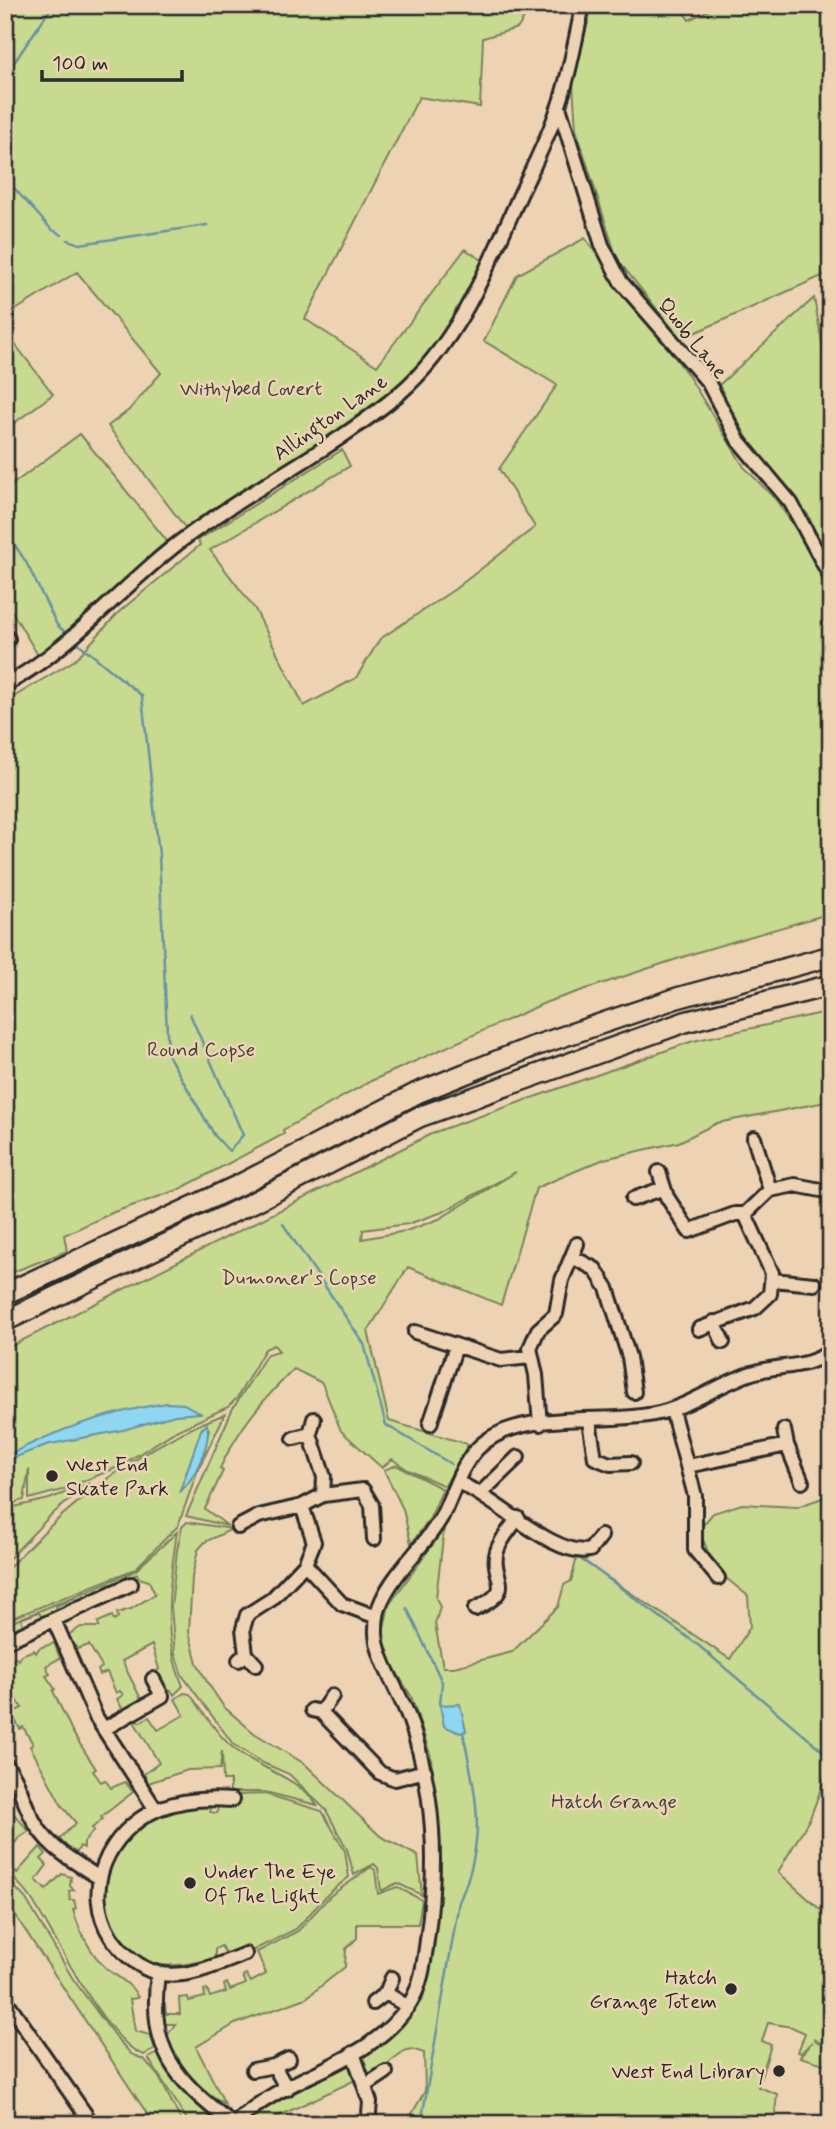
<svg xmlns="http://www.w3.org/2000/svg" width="836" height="2129" font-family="Mynerve,sans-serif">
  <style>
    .green { fill: #c7da8f; stroke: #79825d; stroke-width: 2; fill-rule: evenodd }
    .water { fill: #8fd7f1; stroke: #6792a2; stroke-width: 2 }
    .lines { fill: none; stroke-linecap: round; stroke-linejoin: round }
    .stream { stroke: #6792a2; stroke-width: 2.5 }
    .minor-casing { stroke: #2b2b2b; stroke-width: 18 }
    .highway-casing { stroke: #2b2b2b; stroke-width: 24 }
    .minor { stroke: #edd3b4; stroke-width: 12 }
    .highway { stroke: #edd3b4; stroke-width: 19 }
    .poi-dot { fill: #2b2b2b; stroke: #edd3b4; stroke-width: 2.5 }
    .labels { text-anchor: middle; stroke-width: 5; stroke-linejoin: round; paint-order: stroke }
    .street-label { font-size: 21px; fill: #2b2b2b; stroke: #edd3b4 }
    .park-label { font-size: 21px; fill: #42453a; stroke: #edd3b4 }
    .poi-label { font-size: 21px; fill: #2b2b2b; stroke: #edd3b4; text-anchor: start }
  </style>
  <rect width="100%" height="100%" fill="#edd3b4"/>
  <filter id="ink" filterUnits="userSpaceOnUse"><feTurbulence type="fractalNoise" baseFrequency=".0143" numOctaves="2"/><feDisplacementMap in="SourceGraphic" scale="14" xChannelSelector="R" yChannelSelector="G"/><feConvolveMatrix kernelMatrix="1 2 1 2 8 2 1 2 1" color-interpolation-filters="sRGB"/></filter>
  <g filter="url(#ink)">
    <!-- green -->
    <path class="green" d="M5,5H532L518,28L483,38L480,107L419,97L305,319L377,366L465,249L485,262L430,354L364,417L190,534L108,426L129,410L161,373L77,272L9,314L5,310Z
      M592,5H679L689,20L718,5H831V272L681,339L617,259L576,129L573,84Z
      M585,238L688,375L744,467L776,500L812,553L831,591V913L701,951L547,1002L371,1081L283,1130L284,1134L178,1190L114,1212L64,1235L67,1251L5,1275V702L75,660L120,611L200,545L198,540L342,450L350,466L210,550L255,609L304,706L356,678L380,639L455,589L535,527L499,469L557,385L484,341L517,275Z
      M814,298L831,390V567L808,515L759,459L718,386Z
      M5,331L53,394L5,430Z
      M80,434L167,541L39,657L5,600V490Z
      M831,1011V1101L717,1123L679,1142L604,1159L536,1188L501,1305L408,1267L368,1331L389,1421L468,1444L445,1486L408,1470L392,1459L382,1468L341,1431L322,1383L294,1369C261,1402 240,1426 220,1468L223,1471L205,1509L228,1526L186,1516L232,1410L267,1354L279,1351L274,1345L265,1349L237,1398L228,1407L176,1431L118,1467L62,1490L29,1499V1469L24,1500L5,1505V1349L435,1132L693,1041ZM516,1172L439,1219L406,1231L362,1239L363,1230L408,1224L443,1212Z
      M225,1414L197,1472L178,1526L135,1569L5,1621V1572C66,1505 140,1446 225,1414ZM202,1428L209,1429C204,1450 197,1477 180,1491Z
      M396,1465L443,1489L430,1518L411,1544L403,1509L384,1470Z
      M90,1483L50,1516L5,1563V1509L49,1499Z
      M831,1495V1762L810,1818L778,1872L831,1919V2048L813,2039L831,2050V2066L800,2057L812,2042L801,2053L798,2052L805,2033L792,2027L768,2023L762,2041L771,2045L758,2087L777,2094L774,2124H406L425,2091L424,2053L412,2049L404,2051L383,2067L262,2124H244L253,2114L320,2080L386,2034L423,1999L440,1896L431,1757L411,1696L386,1655L383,1633L389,1605L444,1529L436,1598L440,1607L435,1624L443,1667H454L512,1652L558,1607L564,1585L571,1581L577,1557L730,1659L750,1627L748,1596L715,1569L699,1530L713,1513L742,1504L797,1507Z
      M187,1522L232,1529L205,1542L198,1550L192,1577L189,1632L197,1663L207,1682L224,1707L254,1733L305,1764L380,1836L418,1856L422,1895L397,1883L381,1891L378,1868L374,1864L354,1875L347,1849L326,1810L289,1774L263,1763L233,1744L182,1675L175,1654L171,1607L177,1550L182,1527Z
      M177,1532C169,1586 161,1635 183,1686L174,1695L171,1690L166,1692L160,1676L154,1674L159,1669L152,1645L122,1661L141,1699L123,1710L117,1699L123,1695L120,1691L116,1693L107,1672L100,1675L98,1670L102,1667L89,1645L77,1649L68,1635L81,1627H99L98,1622L112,1616L114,1620L118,1617L117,1613L131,1609L155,1594L149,1581L139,1578L137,1574L119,1582L117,1587L91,1597L89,1591L83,1593L86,1601L78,1604L75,1598L69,1600V1608L66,1602L56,1606L58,1613L42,1619L39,1612L21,1619L24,1627L5,1635V1625L135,1571Z
      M54,1643L60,1658L46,1666L50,1674L46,1676L55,1689L53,1691L73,1733L96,1769L93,1771L101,1782L105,1780L111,1788L125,1782L133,1792L101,1817L103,1819L92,1828L94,1830L84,1842V1848L80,1846L75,1855L59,1839L76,1823L62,1806L30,1746L33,1744L23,1727L20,1729L11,1713L22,1708L17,1700L5,1702V1663L16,1657L18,1660L21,1655L34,1650L36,1653L39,1648Z
      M184,1693L190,1694C203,1711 215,1732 231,1746C260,1771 293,1773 317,1805L265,1792H230V1780H223L222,1751L220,1769L188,1770L148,1783L144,1774L159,1763L133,1720L140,1722L149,1717L158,1730L184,1715L175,1699Z
      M5,1794L13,1813L29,1831L19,1838L5,1854Z
      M265,1794L322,1811L345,1851L349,1877L328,1894L296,1929L250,1952L246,1945L226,1954L221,1946L215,1949V1958C198,1962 179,1967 162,1965C146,1963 132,1953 121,1940C87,1898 110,1837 157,1815C174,1808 191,1806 210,1805V1812L217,1813L218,1804L236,1806L237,1795Z
      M40,1847L46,1854L41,1859L47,1865L36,1880L46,1890L62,1874L71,1877L70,1886L74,1890L69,1891L70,1900H74L76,1908L73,1910C79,1929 90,1953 106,1968C115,1976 133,1984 138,1998L130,1999L135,2031L150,2035L155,2049L144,2055C107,2044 53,1932 31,1898C24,1888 14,1879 5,1870V1861L17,1873Z
      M371,1867L375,1870L378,1894L397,1887L422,1900L418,1924H357V1938L346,1949L345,1967L306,1998L235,2024L196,2047L225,2104C197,2088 179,2067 166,2037L175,2024H163L161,2002L165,2003L166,2014H180L179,1998L188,1997L189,2001L205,1997L204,1990L207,1989L210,1997L226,1992L224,1985L227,1983L230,1990L246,1984L243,1976L246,1974L251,1982L266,1974L257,1952L298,1931L330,1896Z
      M5,1876L26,1899L73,1979L114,2035L131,2054L145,2060L159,2077L183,2124H154L5,1900Z
      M160,2052L224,2124H190L148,2058Z"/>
    <!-- water -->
    <path class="water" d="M167,1403L184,1404L200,1413L175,1415L123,1430L46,1445L14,1458L7,1456C58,1428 110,1412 167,1403Z
      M207,1424C212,1444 194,1479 180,1492L201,1430Z
      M460,1704L466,1731L460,1733L444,1726L440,1705Z"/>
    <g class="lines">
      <!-- stream -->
      <path class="stream" d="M5,76L53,5
        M5,178L51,229L62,235
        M68,240L80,244L207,225
        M5,530L26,562L57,625L65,632
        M78,643L142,696L159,855L168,1055L215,1136L229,1151L243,1135L190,1014
        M283,1224L364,1344L386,1425L451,1464
        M579,1557L698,1645L831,1758
        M407,1608L442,1682L440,1705
        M421,2124L459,1902C488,1837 476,1798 463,1732"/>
      <!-- minor casing -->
      <g class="minor-casing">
        <path id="minor" d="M559,107L602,245L621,282L708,382L738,440L791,503L831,578
          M5,635L8,639L5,640
          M5,685C76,646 125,581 189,535C258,485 336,447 400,393C459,342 489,264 520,195C533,167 548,138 558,108C570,75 575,39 583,5
          M659,1172L667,1197L689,1231L735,1214H745L770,1190L754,1138
          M770,1190L795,1185L831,1192
          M633,1199L664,1188
          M574,1258L595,1269L607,1288L629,1357L634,1392
          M773,1280L814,1284
          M714,1322L723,1342
          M699,1329L755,1308L770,1294L772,1273L745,1214
          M415,1332L501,1360L531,1357
          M672,1410L695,1496V1550L718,1578
          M589,1421L595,1458L610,1464L631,1463
          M430,1424L456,1346
          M540,1424L536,1375L530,1348L538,1330L556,1314L562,1280L577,1244
          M784,1430L787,1445L802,1482
          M310,1434L314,1419
          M294,1438L310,1434L324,1477L323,1495L302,1506
          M688,1466L787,1445
          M457,1482C495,1497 554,1558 590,1550L601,1536
          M481,1493L518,1457
          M323,1495L363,1490L372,1505L374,1539
          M238,1527L259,1516L302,1506L314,1542L305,1564L342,1604L377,1617
          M475,1609C520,1588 489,1579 497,1551C500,1540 511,1528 518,1518
          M54,1620L96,1717L156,1810
          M5,1642L131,1584
          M246,1654L256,1665
          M239,1660L246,1654L243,1629L247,1615L272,1599L305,1564
          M312,1710L321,1712L380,1773L395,1779L425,1771
          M321,1712L332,1696
          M104,1729L162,1696L153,1679
          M5,1764C17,1776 22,1798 30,1814C44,1845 70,1859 98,1877
          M232,1800C208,1798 181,1800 158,1809C108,1831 81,1889 111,1937C121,1952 139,1968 157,1973C185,1980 220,1964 245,1954
          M158,1973C148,2050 174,2079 233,2124
          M386,1993L392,1978
          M5,1999L92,2124
          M373,2003L386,1993L408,2007
          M353,2053L370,2102L368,2124
          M253,2070L274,2066
          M365,2086L386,2072
          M287,2089L274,2066L289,2059
          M235,2124C284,2073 371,2066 410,2003C422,1984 424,1962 427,1940C438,1863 435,1791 409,1718C400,1693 374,1654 376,1629C376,1620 378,1608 382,1600C396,1570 424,1547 441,1518C453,1495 459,1468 477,1449C516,1408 601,1425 654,1414C690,1407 718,1384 752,1373C779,1364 808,1370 831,1350"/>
      </g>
      <!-- highway casing -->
      <g class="highway-casing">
        <path id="highway" d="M5,1294L241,1184L417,1093L532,1047L677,998L831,956
          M5,1321L252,1203L419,1117L685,1022L831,985"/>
      </g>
      <!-- minor -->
      <use href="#minor" class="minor"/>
      <!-- highway -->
      <use href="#highway" class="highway"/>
    </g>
  </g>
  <!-- markers -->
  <g class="poi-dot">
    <circle cx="52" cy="1476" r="7"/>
    <circle cx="190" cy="1883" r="7"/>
    <circle cx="731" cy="1989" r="7"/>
    <circle cx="779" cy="2071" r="7"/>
  </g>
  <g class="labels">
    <!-- street labels -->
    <g class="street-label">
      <text transform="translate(693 338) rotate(51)" y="7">Quob Lane</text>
      <text transform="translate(330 417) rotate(-35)" y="7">Allington Lane</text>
    </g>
    <!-- park labels -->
    <g class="park-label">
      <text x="251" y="395">Withybed Covert</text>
      <text x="201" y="1056">Round Copse</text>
      <text x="299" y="1284">Dumoner's Copse</text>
      <text x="614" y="1808">Hatch Grange</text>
    </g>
    <!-- poi labels -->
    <g class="poi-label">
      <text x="66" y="1471">West End<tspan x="66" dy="24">Skate Park</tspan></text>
      <text x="204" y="1878">Under The Eye<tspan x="204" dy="24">Of The Light</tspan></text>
      <text x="717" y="1984" text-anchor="end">Hatch<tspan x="717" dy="24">Grange Totem</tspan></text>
      <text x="765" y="2078" text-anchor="end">West End Library</text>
    </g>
  </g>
  <!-- margin -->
  <rect width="836" height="2129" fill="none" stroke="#edd3b4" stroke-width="28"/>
  <rect x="14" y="14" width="808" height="2101" fill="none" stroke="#2b2b2b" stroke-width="2.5" filter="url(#ink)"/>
  <!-- scale -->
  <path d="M42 70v10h140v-10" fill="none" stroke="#2b2b2b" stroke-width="3.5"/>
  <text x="52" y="70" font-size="21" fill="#2b2b2b" stroke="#edd3b4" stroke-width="5" paint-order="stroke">100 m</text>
</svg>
